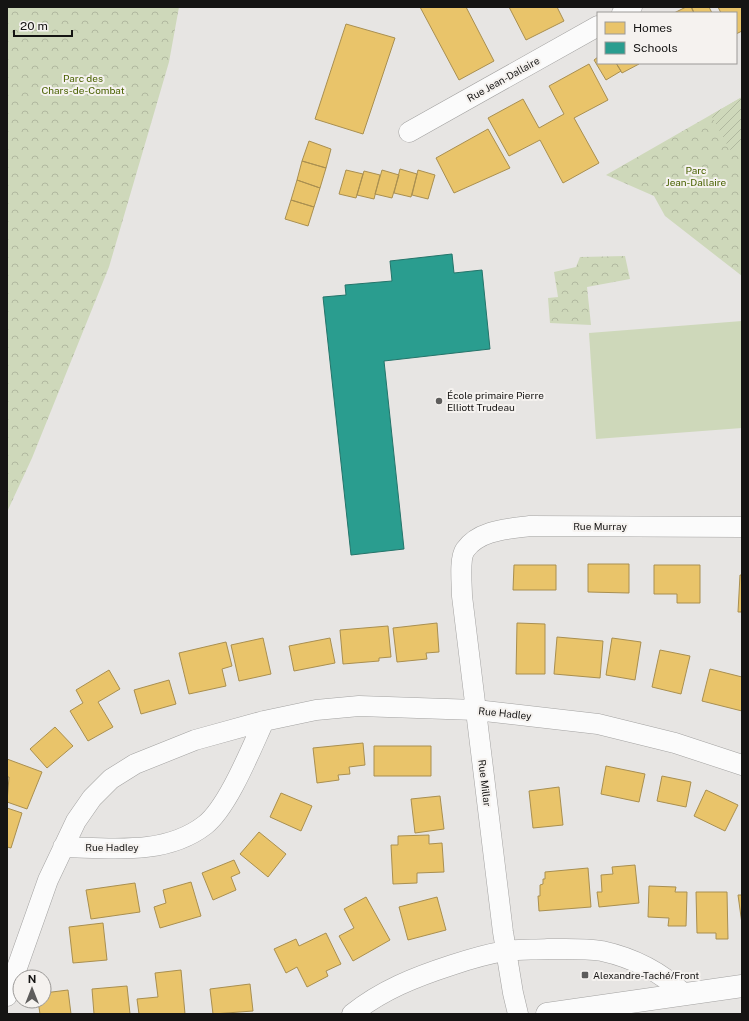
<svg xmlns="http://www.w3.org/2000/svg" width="749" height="1021" font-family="'Public Sans',sans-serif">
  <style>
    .grass { fill: #ced8ba }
    .park { fill: url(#park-crowns) }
    .garden { fill: url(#garden-furrows) }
    .homes { fill: #e9c46a; stroke: #a98f50 }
    .schools { fill: #2a9d8f; stroke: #24746a }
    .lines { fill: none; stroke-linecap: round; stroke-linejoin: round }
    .street-casing { stroke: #a3a2a1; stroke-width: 21 }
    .secondary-casing { stroke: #a3a2a1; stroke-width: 23 }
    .street { stroke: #fbfbfb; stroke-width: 20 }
    .secondary { stroke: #fbfbfb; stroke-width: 22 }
    .poi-dot { fill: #5e5d5c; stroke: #f5f2ef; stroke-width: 1.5 }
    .labels { text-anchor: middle; stroke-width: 4; stroke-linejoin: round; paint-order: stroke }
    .park-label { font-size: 10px; fill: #496100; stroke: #f5f2ef }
    .street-label { font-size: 10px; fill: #151413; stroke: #f5f2ef }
    .poi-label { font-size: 10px; fill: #151413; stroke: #f5f2ef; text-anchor: start }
  </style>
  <defs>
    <pattern id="park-crowns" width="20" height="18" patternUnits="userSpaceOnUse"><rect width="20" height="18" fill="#ced8ba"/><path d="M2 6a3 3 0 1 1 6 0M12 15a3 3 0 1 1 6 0" fill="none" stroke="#b0b89f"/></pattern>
    <pattern id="garden-furrows" width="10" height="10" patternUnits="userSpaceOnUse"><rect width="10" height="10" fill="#ced8ba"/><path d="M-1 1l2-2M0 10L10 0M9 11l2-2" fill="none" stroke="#b0b89f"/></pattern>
  </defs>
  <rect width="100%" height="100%" fill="#e7e5e3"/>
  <!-- grass -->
  <path class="grass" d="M742,321V428L596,439L589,333Z"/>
  <!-- park -->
  <path class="park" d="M7,7H179L169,62L109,267L32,458L7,512Z
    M742,97V276L665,216L654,196L606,175Z
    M625,256L630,279L587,287L591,325L550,323L548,298L558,297L554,272L576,267L580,257Z"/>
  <!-- garden -->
  <path class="garden" d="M742,97V143L730,150L711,115Z"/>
  <!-- homes -->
  <path class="homes" d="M420,7H466L494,61L459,80Z
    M509,7H557L564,21L526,40Z
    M686,7H691L694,13H674Z
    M694,7H709L712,13H694L692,8Z
    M718,7H742V31L736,34V13H721Z
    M346,24L395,38L363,134L315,119Z
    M598,57V63H616L621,71L606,80L594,60Z
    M616,63H638L639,64L622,73Z
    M589,64L608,100L574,118L599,163L563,183L540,140L509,156L488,118L523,99L539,128L564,114L549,86Z
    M488,129L510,168L454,193L436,158Z
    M309,141L331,149L326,168L302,161Z
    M302,161L326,168L320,188L297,180Z
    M400,169L417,174L411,197L394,193Z
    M346,170L363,174L356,198L339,194Z
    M382,170L399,175L392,198L375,194Z
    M418,170L435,175L428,199L412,195Z
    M364,171L380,175L374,199L357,195Z
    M297,180L320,188L314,207L291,200Z
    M291,200L314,207L308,226L285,219Z
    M588,564H629V593L588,592Z
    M514,565H556V590H513Z
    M654,565H700V603H677V594H654Z
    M740,575H742V612H738Z
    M437,623L439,652L426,653L427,659L397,662L393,628Z
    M517,623L545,624V674H516Z
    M388,626L391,657L379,658V661L343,664L340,630Z
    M557,637L603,641L600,678L554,674Z
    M263,638L271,674L239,681L231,645Z
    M330,638L335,663L294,671L289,646Z
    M612,638L641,642L635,680L606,675Z
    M226,642L232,666L222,669L226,686L189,694L179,653Z
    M660,650L690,656L681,694L652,687Z
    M710,669L742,677V711L702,701Z
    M109,670L120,689L98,702L113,727L88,741L70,711L83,703L76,690Z
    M169,680L176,704L141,714L134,690Z
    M55,727L73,746L47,768L30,749Z
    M363,743L365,765L349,767L350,774L338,775L339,780L317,783L313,748Z
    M374,746H431V776H374Z
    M7,759L42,772L27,809L7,802L9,777H7Z
    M606,766L645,774L639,802L601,794Z
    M662,776L691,782L686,807L657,801Z
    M559,787L563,825L533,828L529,791Z
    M706,790L738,805L725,831L694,816Z
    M281,793L312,806L301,831L270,817Z
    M440,796L444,829L415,833L411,799Z
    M7,808L22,813L11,848L7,847Z
    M259,832L286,854L268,877L240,854Z
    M429,835V844L442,843L444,872L417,873V883L393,884L391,845H398V836Z
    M234,860L240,873L231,877L236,890L213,900L202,873Z
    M635,865L639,903L599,907L597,892H602L601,875L613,874L612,867Z
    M588,868L591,907L539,911L538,896H540V885L543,884V879H545V872Z
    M191,882L201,916L160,928L154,907L166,903L163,890Z
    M135,883L140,912L91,919L86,890Z
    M649,886L676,887L675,892H687L686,926H668L669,918L648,917Z
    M696,892H727L728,939H716V933H697Z
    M738,895H742V924Z
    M366,897L390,940L353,961L339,936L354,928L344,909Z
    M437,897L446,930L408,940L399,907Z
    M103,923L107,960L73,963L69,927Z
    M326,933L341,964L326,971L328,976L307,987L297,967L286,973L274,949L296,939L299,946Z
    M181,970L185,1014H139L137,999L158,997L155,973Z
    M250,984L253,1011L213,1014L210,989Z
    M127,986L130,1014H94L92,989Z
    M68,990L71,1014H40L38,1001H44V993Z"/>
  <!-- schools -->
  <path class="schools" d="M452,254L454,273L482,270L490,349L384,361L404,549L351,555L323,297L346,295L345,285L392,281L390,261Z"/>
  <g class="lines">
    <!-- street casing -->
    <g class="street-casing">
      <path id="street" d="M622,13L632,7
        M409,132L598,26
        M63,847C110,848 165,856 205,825C228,807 251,749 264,721
        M7,996L48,880L76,821L92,798L111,779L135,764L195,740L264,721L316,710L359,706L476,710L598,724L675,743L742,765
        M352,1014C382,990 415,977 452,965C470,959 487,954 505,951C519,949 534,950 548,949C566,949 584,948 602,951C634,958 661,972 684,994
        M518,1014L513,993L503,932L462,596C462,585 459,559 465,550C479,530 508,529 530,526L742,527"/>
    </g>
    <!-- secondary casing -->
    <g class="secondary-casing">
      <path id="secondary" d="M547,1014L742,986"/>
    </g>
    <!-- street -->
    <use href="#street" class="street"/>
    <!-- secondary -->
    <use href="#secondary" class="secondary"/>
  </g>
  <!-- markers -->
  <g class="poi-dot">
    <circle cx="439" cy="401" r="4"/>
    <rect x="581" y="971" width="8" height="8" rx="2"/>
  </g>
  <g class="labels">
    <!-- park labels -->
    <g class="park-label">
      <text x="83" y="82">Parc des<tspan x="83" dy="12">Chars-de-Combat</tspan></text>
      <text x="696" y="174">Parc<tspan x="696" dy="12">Jean-Dallaire</tspan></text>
    </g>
    <!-- street labels -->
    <g class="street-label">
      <text transform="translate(503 79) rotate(-29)" y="4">Rue Jean-Dallaire</text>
      <text x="600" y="530">Rue Murray</text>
      <text transform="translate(505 713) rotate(6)" y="4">Rue Hadley</text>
      <text transform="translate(485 783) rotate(83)" y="4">Rue Millar</text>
      <text x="112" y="851">Rue Hadley</text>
    </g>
    <!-- poi labels -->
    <g class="poi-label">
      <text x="447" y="399">École primaire Pierre<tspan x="447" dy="12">Elliott Trudeau</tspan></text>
      <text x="593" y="979">Alexandre-Taché/Front</text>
    </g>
  </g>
  <!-- border -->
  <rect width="749" height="1021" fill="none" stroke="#151413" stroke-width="16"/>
  <!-- legend -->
  <rect x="597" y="12" width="140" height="52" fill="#f5f2ef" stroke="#9b9997"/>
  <rect x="605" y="22" width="20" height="12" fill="#e9c46a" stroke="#9b9997"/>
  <text x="633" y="32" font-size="12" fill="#151413">Homes</text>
  <rect x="605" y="42" width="20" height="12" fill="#2a9d8f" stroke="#9b9997"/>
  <text x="633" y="52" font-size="12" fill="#151413">Schools</text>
  <!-- north arrow -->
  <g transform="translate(32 989)"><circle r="19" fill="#f5f2ef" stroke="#9b9997"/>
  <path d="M0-3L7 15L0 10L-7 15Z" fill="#5e5d5c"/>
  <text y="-6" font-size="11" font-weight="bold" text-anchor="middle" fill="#151413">N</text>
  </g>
  <!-- scale -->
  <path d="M14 30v6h58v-6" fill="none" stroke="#151413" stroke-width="2"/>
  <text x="20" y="30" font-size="12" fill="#151413" stroke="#f5f2ef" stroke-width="3" paint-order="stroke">20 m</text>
</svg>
